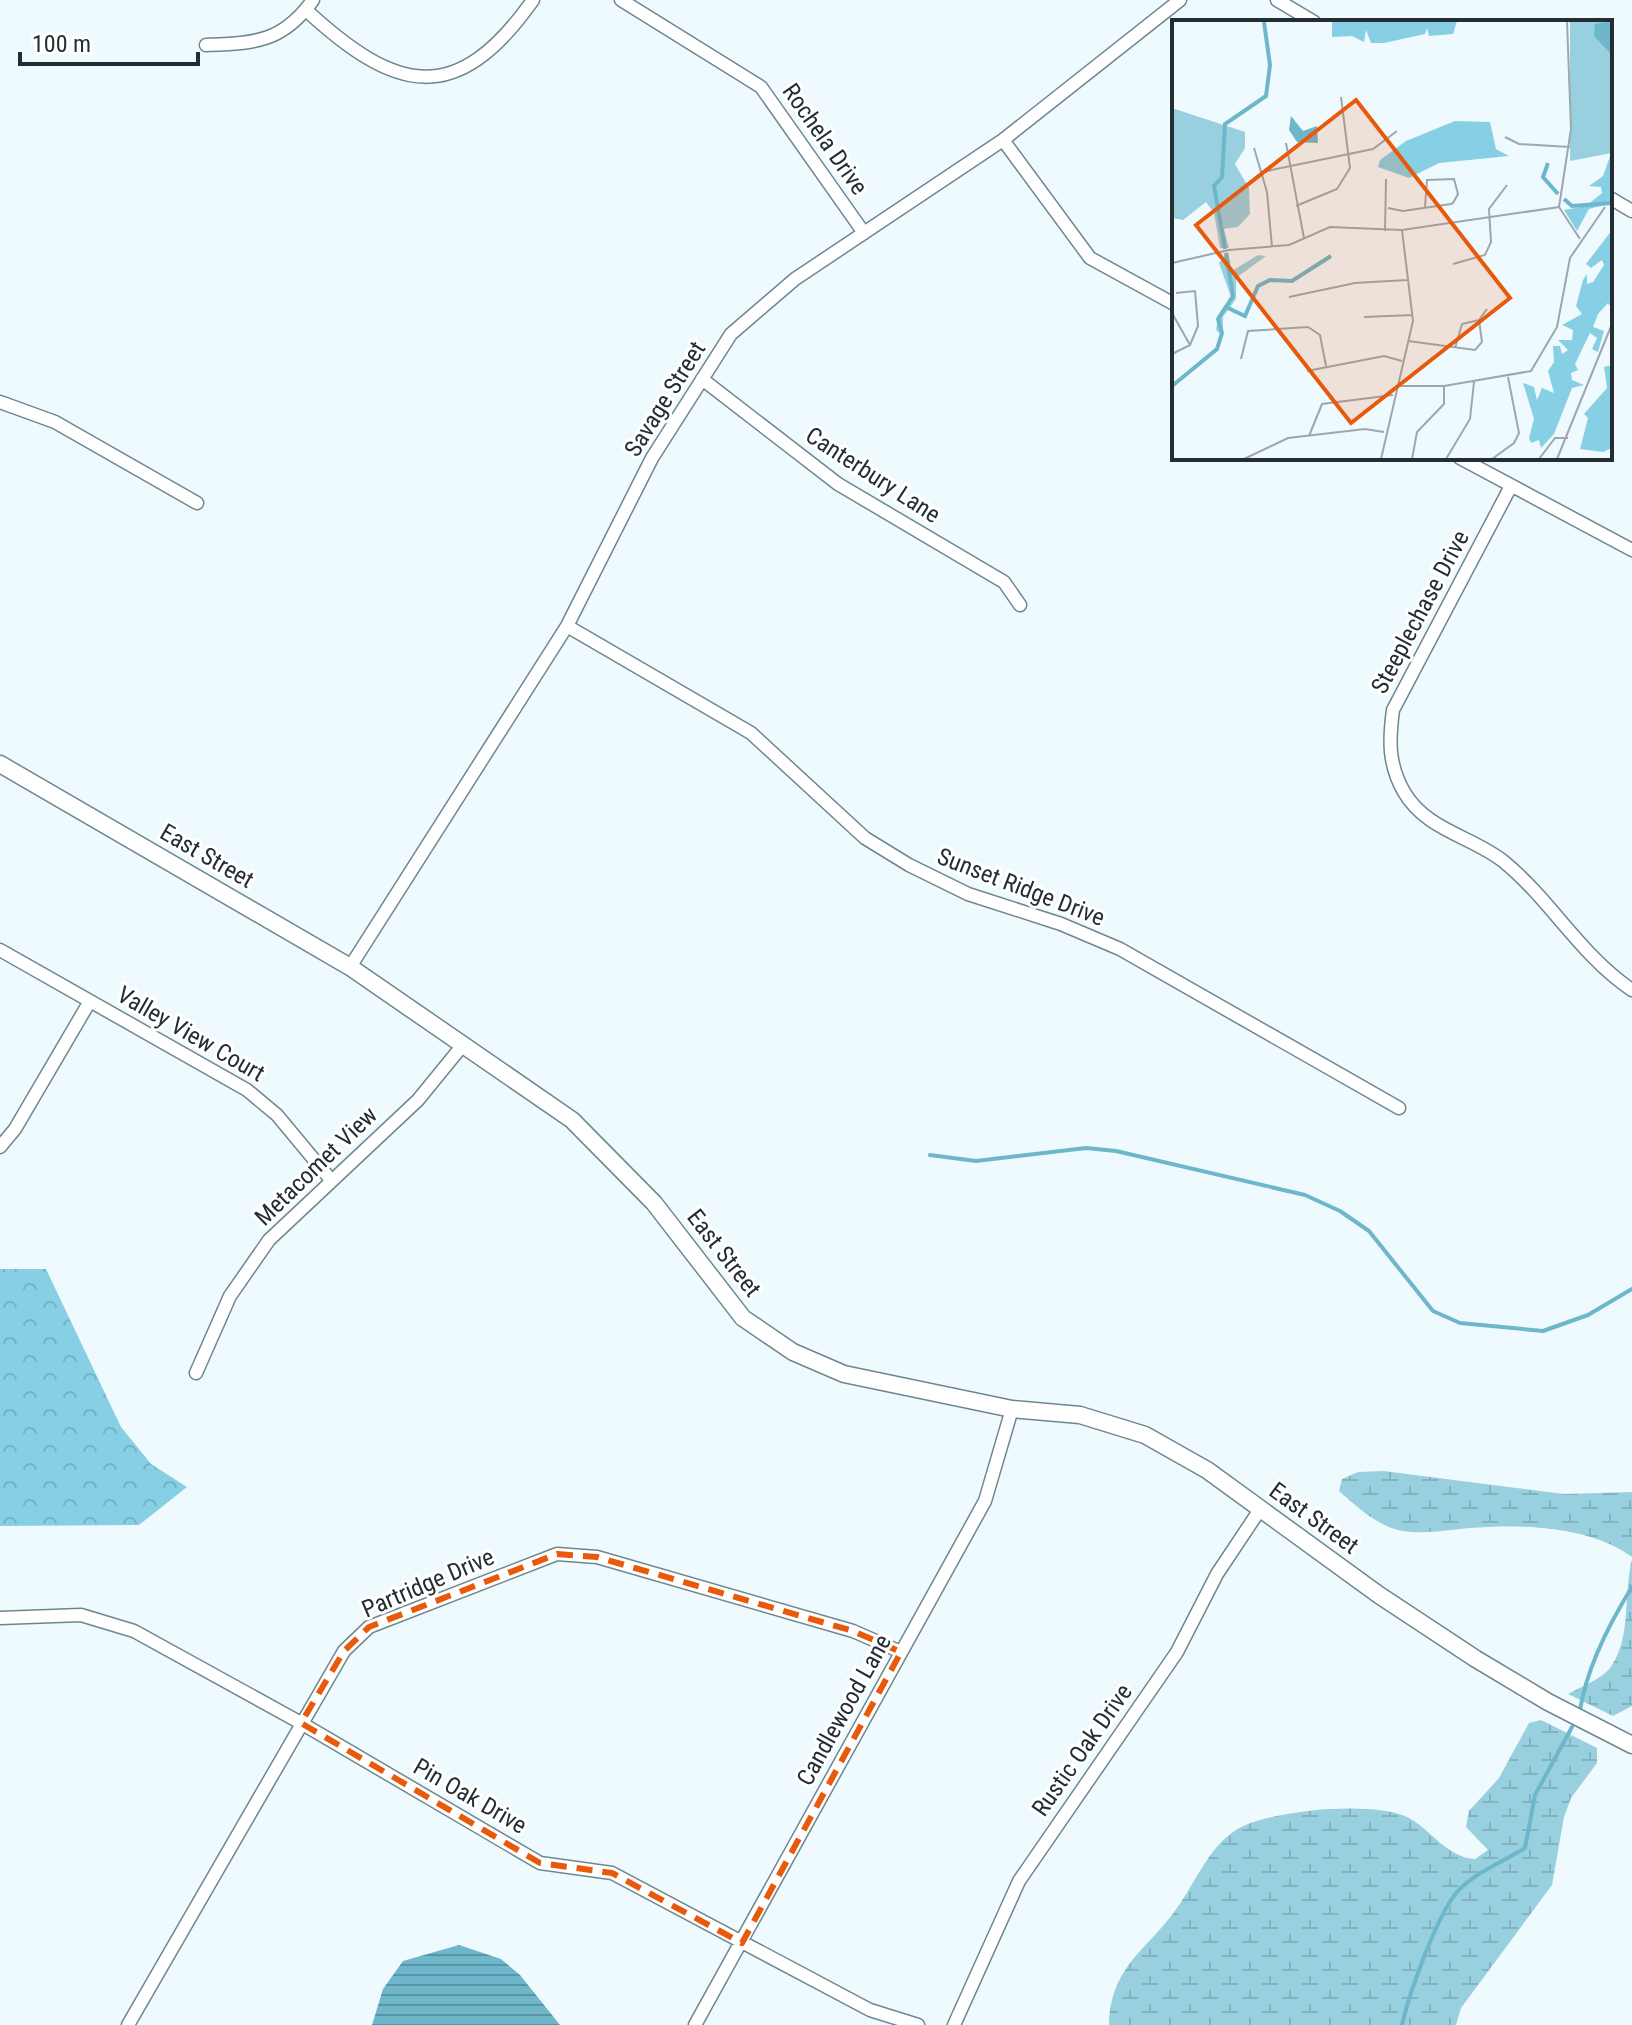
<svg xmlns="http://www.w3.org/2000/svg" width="1632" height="2025" font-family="'Roboto Condensed',sans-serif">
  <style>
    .forest { fill: url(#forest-crowns) }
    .wetland { fill: url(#wetland-marsh) }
    .water { fill: url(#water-rules) }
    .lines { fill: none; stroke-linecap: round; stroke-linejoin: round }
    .stream { stroke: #6eb6ca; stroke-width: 4 }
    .street-casing { stroke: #6e878e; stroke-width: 15 }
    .secondary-casing { stroke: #6e878e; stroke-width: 19 }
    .street { stroke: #fff; stroke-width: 12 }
    .secondary { stroke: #fff; stroke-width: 16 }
    .marked { fill: none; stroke: #e8590c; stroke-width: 6; stroke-dasharray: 16 10; stroke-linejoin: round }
    .labels { text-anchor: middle; stroke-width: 6; stroke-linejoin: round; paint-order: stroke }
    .street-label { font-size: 24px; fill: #242e32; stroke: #fff }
    .inset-river { fill: none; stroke: #6eb6ca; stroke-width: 4 }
    .inset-road { fill: none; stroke: #9ea8ac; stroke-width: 2 }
    .view { fill: #e8590c; fill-opacity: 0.15; stroke: #e8590c; stroke-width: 4 }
    .inset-edge { fill: none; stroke: #242e32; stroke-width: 4 }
  </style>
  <defs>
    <pattern id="forest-crowns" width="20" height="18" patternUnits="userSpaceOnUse" patternTransform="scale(2)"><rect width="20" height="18" fill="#87cfe4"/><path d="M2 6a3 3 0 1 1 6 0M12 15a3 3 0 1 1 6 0" fill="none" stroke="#74b2c4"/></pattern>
    <pattern id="wetland-marsh" width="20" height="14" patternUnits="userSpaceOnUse" patternTransform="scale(2)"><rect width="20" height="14" fill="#98d0e0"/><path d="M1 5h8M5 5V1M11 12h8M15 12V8" fill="none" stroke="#83b3c1"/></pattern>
    <pattern id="water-rules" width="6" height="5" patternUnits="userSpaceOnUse" patternTransform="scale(2)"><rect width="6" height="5" fill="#6eb6ca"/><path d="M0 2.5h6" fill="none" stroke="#5a94a5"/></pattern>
  </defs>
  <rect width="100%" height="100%" fill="#effafe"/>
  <!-- forest -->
  <path class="forest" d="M0,1269H46L121,1427L151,1464L187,1487L139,1525L0,1526Z"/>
  <!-- wetland -->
  <path class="wetland" d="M1384,1471L1564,1494L1632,1492V1557C1590,1526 1521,1524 1470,1528C1446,1530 1412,1537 1389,1527C1370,1519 1355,1505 1339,1491L1342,1479L1358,1472Z
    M1632,1559V1706L1613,1716L1568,1694C1581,1687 1601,1679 1610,1668C1632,1638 1623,1595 1632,1559Z
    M1541,1720L1597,1748V1763L1571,1798L1564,1817L1552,1885L1461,2008L1456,2025H1109C1111,1965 1146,1952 1177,1908C1195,1883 1209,1847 1236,1830C1268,1810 1375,1800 1409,1818C1431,1830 1448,1858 1475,1859L1488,1850L1466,1827L1469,1811L1499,1778L1529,1723Z"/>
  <!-- water -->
  <path class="water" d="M459,1945L501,1959L520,1975L560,2025H372L383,1989L403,1961Z"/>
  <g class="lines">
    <!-- stream -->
    <path class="stream" d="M930,1155L976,1161L1086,1148L1116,1151L1305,1195L1340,1211L1369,1231L1433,1311L1460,1323L1543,1331L1588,1315L1632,1289
      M1580,1710C1587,1667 1609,1624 1632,1587
      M1402,2025C1409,1994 1437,1915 1457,1892C1475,1872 1503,1862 1525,1848L1535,1795L1572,1727"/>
    <!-- street casing -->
    <g class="street-casing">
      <path id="street" d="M621,0L761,87L864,233
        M1277,0L1314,22
        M306,10C395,92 456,109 533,0
        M206,45C254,43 282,43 313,0
        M1003,140L1090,258L1174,304
        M1610,198L1632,211
        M702,379L838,484L1004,582L1020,605
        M0,402L55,422L197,503
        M1460,458L1632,550
        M1511,486L1393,710C1389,740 1388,764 1404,792C1426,830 1471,836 1503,861C1550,899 1581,956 1632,990
        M567,626L751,733L865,838L909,865L968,894L1061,924L1120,949L1399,1108
        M0,950L247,1090L277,1115L331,1180
        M350,967L567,626L652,458L731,334L795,279L1003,140L1180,0
        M0,1147L15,1129L90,1001
        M196,1373L230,1296L269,1240L418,1100L462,1046
        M0,1618L81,1615L134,1631L301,1723L540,1863L612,1873L870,2010L918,2025
        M128,2025L344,1651L369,1627L557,1554L597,1557L853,1631L901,1652
        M695,2025L985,1501L1012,1409
        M954,2025L1019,1881L1177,1652L1217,1574L1261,1508"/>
    </g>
    <!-- secondary casing -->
    <g class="secondary-casing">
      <path id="secondary" d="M0,764L350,967L572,1120L654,1203L743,1318L793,1352L844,1374L1012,1409L1080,1415L1145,1435L1207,1470L1379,1595L1476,1659L1548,1702L1632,1745"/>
    </g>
    <!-- street -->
    <use href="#street" class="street"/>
    <!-- secondary -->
    <use href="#secondary" class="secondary"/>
  </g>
  <!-- marked area -->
  <path class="marked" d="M557,1554L597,1557L853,1631L901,1652L742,1943L612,1873L540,1863L301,1723L344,1651L369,1627Z"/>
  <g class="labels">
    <!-- street labels -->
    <g class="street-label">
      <text transform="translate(825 139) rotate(55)" y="8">Rochela Drive</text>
      <text transform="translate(665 399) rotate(-58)" y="8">Savage Street</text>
      <text transform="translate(873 475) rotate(33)" y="8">Canterbury Lane</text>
      <text transform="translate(1420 612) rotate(-62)" y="8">Steeplechase Drive</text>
      <text transform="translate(207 856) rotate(30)" y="8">East Street</text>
      <text transform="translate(1021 887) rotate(21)" y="8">Sunset Ridge Drive</text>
      <text transform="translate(191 1034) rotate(30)" y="8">Valley View Court</text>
      <text transform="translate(316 1166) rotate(-44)" y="8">Metacomet View</text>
      <text transform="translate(724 1253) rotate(52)" y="8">East Street</text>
      <text transform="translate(1314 1518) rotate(36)" y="8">East Street</text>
      <text transform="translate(428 1583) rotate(-23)" y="8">Partridge Drive</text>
      <text transform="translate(844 1710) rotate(-61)" y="8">Candlewood Lane</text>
      <text transform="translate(1082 1750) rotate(-55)" y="8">Rustic Oak Drive</text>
      <text transform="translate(470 1796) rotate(30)" y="8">Pin Oak Drive</text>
    </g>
  </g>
  <!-- overview -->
  <g transform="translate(1172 20)">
    <rect width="440" height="440" fill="#effafe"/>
    <path d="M160,1H285L281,14L257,16L255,8L253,14L212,23H199L194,10L192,22L180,16L160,17ZM283,101L318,102L324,129L337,136L267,143L237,158L206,147L208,140L234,121ZM440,131V183L417,189L405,211L392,190L414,186L430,173L429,167L417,166L431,156ZM440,210V289L436,283L426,294L421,307L432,311L426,332L420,329L425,318L418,313L403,344L406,350L399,353L400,360L412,365L400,368L382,414L369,428L367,420L359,423L357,418L362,399L351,363L362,367L365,380L370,368L382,373L376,351L382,342L381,326H388L390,334L396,330L386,320H400L401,310L390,305L410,294L404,286L411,260L415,254V264L421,262L432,245L430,240L419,248L414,244ZM440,345V428L431,432L408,429L416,398L412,394L435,368L432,347Z" fill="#87cfe4"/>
    <path d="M0,88L73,112V128L63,144L77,168L78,194L66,207L52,209L57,228H48L42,193L34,182L11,200L0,198ZM56,232L60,251L86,235L94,236L64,258V279L51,297V317L44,310L46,295L59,277L47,243Z" fill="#98d0e0"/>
    <path d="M398,1H440V133L398,141Z" fill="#98d0e0"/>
    <path d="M440,1V35L422,16L423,4ZM119,96L131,111L145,106L146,123L125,122L117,110Z" fill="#6eb6ca"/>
    <path class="inset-river" d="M376,143L371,157L386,174M392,179L400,186L440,183M53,229L42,166L50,157L53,104L94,76L98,45L92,2M54,287L73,296L86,266L98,260L120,261L159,236M0,366L45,329L50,313L46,299L61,276L54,233"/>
    <path class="inset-road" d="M333,117L347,124L398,127M114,123L132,218M82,128L95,172L100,227M90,152L201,129L225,111M124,186L165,169L178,148L169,77M387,187L408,219M216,188L231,191L279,184L281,183L286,174L282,159L255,160L253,187M213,211L214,159M0,243L57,230L117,225L158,207L230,210L387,187L399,109L395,1M281,244L313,235L319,222L317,189L335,165M0,246V273M117,277L183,263L235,260M0,293L18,325M192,297L241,295M236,321L303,330L310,322L307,300L315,289M283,328L290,304L307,300M0,334L18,325L26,306L23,271L4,273M69,339L76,311L136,307L148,315L154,346M135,351L212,336L230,341M224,366H272L359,351L385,307L398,238L433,187M137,416L150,384L221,375M72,439L116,418L193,409L212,412M209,439L241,301L230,210M240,439L245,412L272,384V366M274,439L298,399L302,362M320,439L342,423L347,413L336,357M367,439L383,418H396M385,439L440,304"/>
    <path class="view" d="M184,80L338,278L179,403L24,205Z"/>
    <rect width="440" height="440" class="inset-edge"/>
  </g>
  <!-- scale -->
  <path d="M20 52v12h178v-12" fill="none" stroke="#242e32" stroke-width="4"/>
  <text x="32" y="52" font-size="24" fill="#242e32" stroke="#ffffff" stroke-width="6" paint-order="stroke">100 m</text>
</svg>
